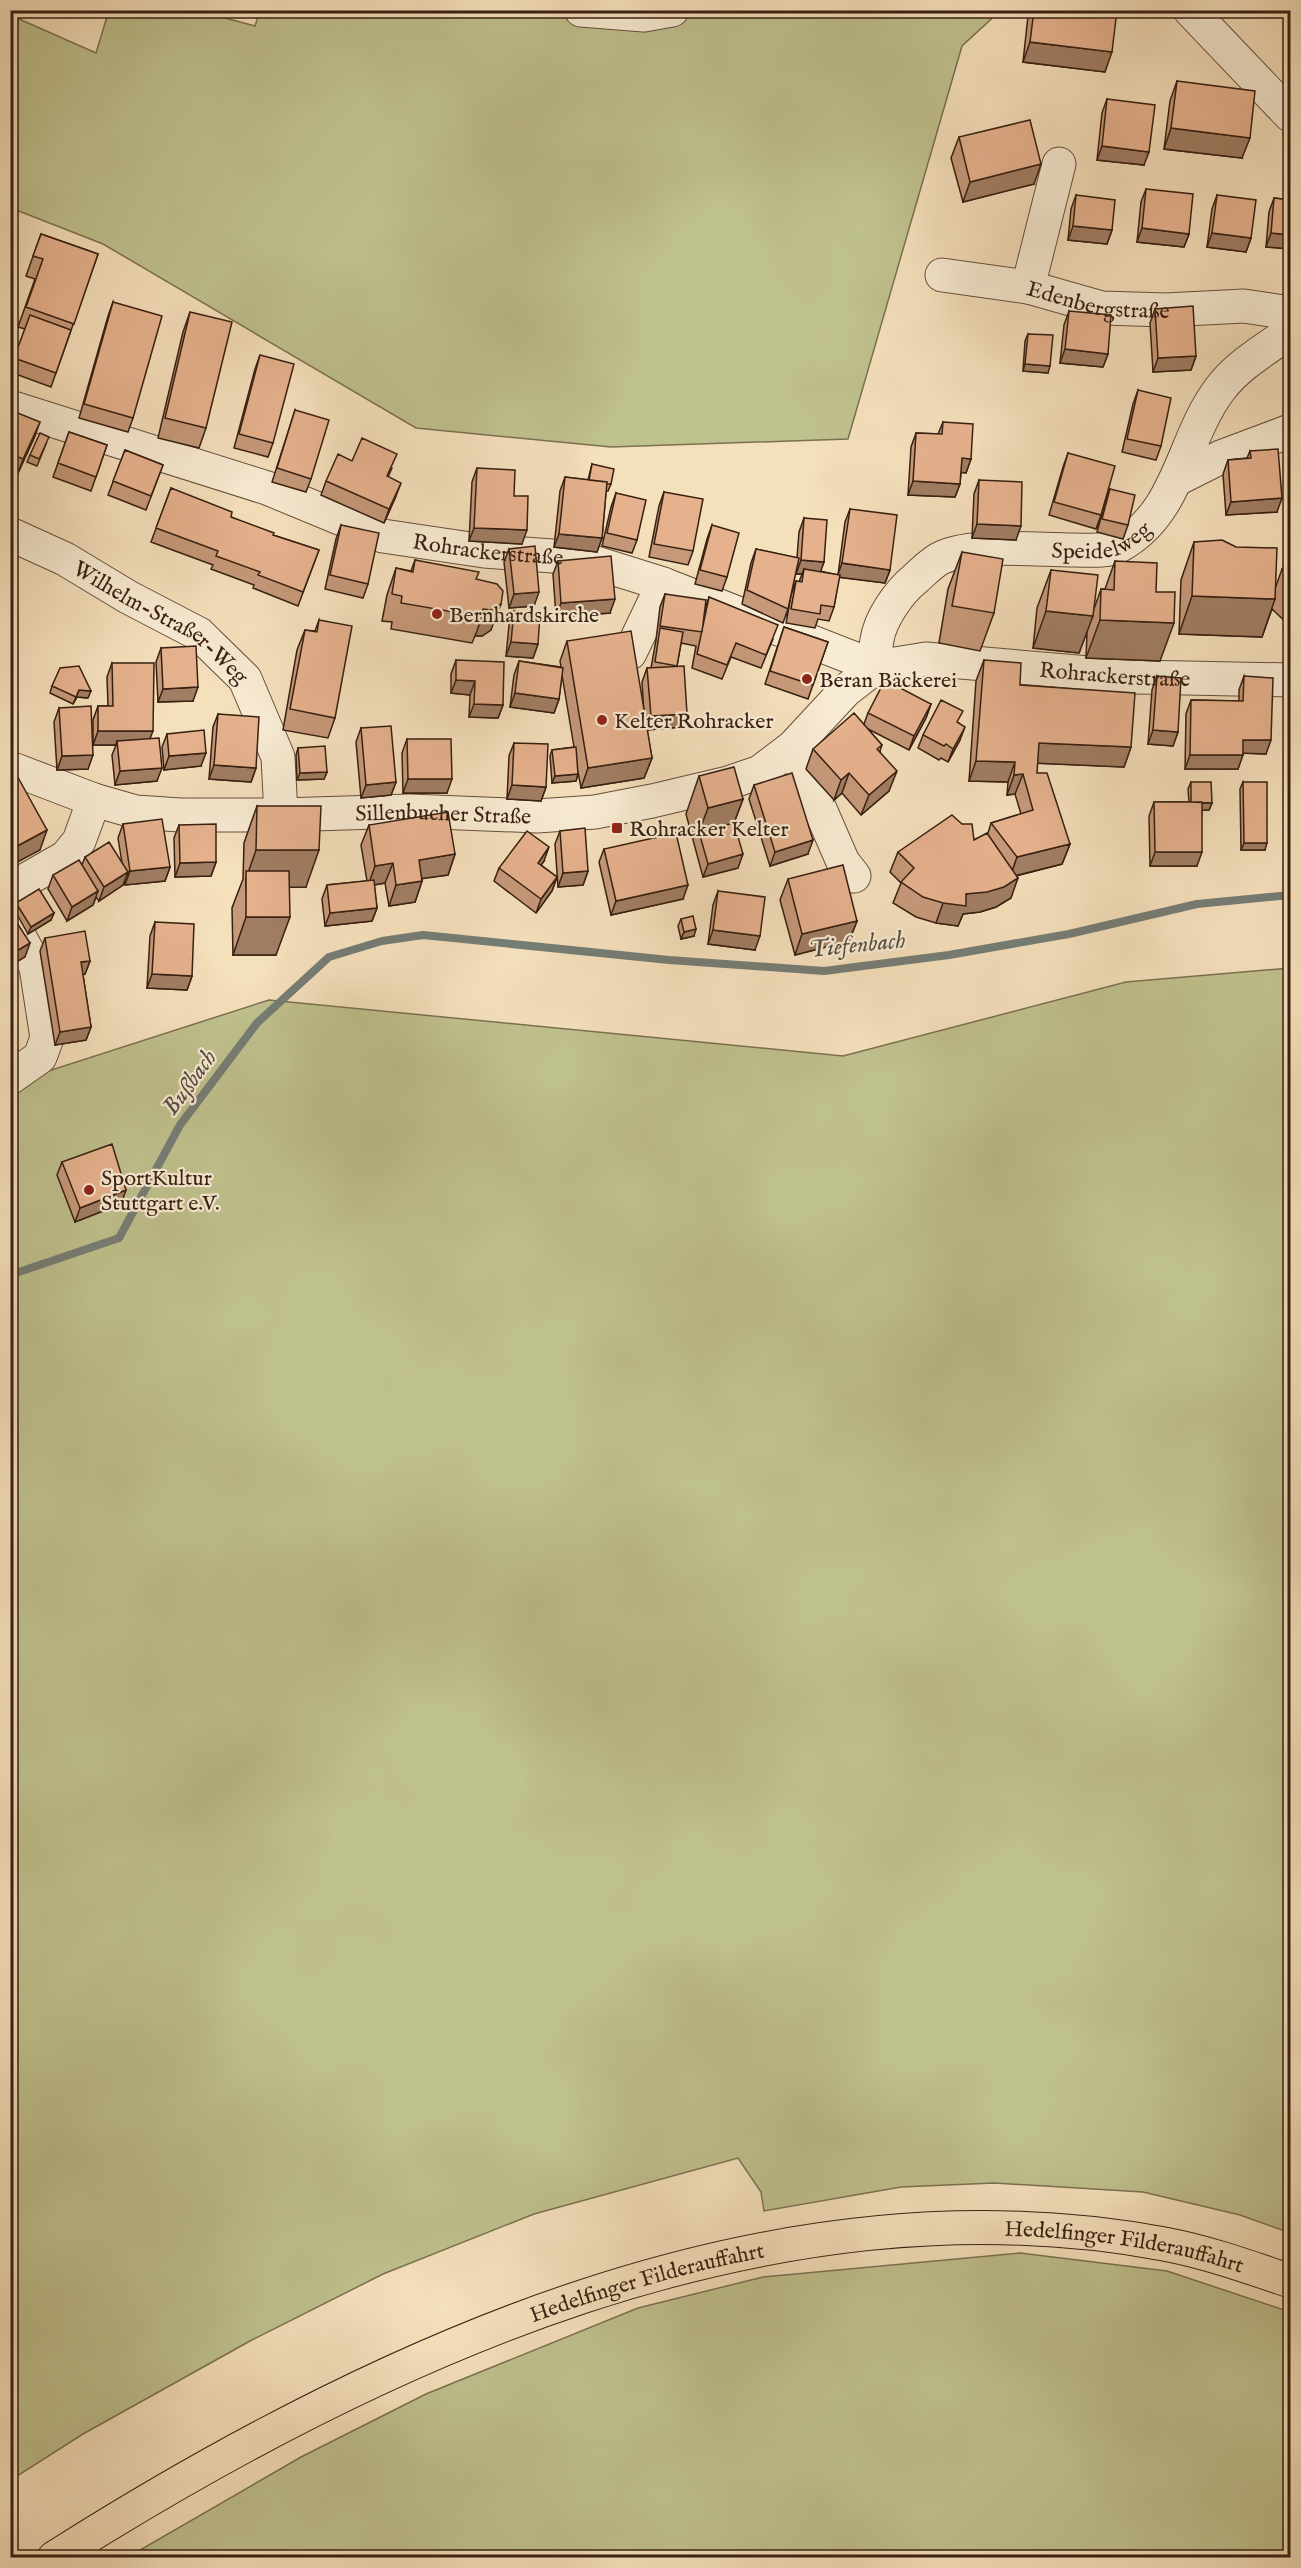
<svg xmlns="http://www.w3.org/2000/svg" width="1301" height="2568" font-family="'IM FELL English',serif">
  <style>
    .green { fill: #bfc18e; stroke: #7b7050; stroke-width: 1.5 }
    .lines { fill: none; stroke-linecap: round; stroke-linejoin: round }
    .stream { stroke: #757d75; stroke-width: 8 }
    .minor-casing { stroke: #664f3c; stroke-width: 35 }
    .major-casing { stroke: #371f11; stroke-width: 35 }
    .minor { stroke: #f8ebd3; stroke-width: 33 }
    .major { stroke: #f5e0bc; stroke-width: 33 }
    .wall { fill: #c6997a; stroke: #371f11; stroke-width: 1.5 }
    .shaded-wall { fill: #a17d63; stroke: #371f11; stroke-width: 1.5 }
    .building { fill: #e6b28e; stroke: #371f11; stroke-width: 1.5 }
    .poi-dot { fill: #8f2418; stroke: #f8ebd3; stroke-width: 2 }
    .labels { text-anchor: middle; stroke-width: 4.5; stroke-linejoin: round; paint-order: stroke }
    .street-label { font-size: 22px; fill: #371f11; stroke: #f8ebd3 }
    .poi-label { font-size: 22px; fill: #371f11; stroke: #f8ebd3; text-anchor: start }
    .water-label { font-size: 24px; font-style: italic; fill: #564e43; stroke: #f8ebd3 }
  </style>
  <rect width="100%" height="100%" fill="#f5e0bc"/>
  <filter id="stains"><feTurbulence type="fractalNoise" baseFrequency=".00333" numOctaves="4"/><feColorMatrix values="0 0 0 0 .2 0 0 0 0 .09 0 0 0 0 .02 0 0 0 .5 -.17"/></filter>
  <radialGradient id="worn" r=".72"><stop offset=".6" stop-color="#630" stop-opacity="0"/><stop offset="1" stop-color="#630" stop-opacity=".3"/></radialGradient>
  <!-- green -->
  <path class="green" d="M109,10L199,11L255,26L260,10L1000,11L962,46L848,439L611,447L416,428L103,244L11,208L10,15L96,53Z
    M1290,968V2233L1240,2215L1143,2192L994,2183L901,2187L764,2211L761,2192L738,2158L534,2214L383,2274L250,2341L83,2434L11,2480V1083L269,1000L843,1056L1126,982Z
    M1020,2253L1167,2271L1290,2312V2557H128L301,2457L426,2394L638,2308L763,2277Z"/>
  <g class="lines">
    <!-- stream -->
    <path class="stream" d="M10,1275L119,1238L180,1125L257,1023L329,957L382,941L423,935L669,960L824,971L949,955L1069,934L1197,904L1290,895"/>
    <!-- minor casing -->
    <g class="minor-casing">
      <g id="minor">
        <path d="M581,10L644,15L672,10"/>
        <path d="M1190,10L1290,115"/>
        <path id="s1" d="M942,275L1028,287L1102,308L1166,310L1244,306L1290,313"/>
        <path d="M1028,287L1059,164"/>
        <path id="s2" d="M10,407L267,488L383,536L484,551L580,558L663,584L876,667L926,659L1136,677L1290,680"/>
        <path d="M1177,479L1221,457L1290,431"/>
        <path id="s3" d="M10,534L65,559L128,597L199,634L245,679L278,757L281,815"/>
        <path d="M630,653L663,584"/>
        <path id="s4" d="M876,667C876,658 875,649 877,640C880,619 899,592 915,579C923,572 933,561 943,557C977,543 1037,550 1074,550C1087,550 1107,552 1119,546C1180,513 1182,439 1220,389C1238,365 1266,349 1290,332"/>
        <path d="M793,747L843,862L854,876"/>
        <path id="s5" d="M10,768L94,800L136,812L180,815H281L410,811L537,816L595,812L652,801L728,783L760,772L793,747L845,691L876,667"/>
        <path d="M10,889L66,857L79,841L94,800"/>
        <path d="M10,919L36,967L47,1038L40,1057L10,1078"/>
      </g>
    </g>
    <!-- major casing -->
    <g class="major-casing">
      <g id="major">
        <path id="s6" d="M54,2558C379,2352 771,2171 1164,2244C1207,2252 1249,2267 1290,2281"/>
      </g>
    </g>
    <!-- minor -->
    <use href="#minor" class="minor"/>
    <!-- major -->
    <use href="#major" class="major"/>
  </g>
  <!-- wall -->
  <path class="wall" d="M1030,10H1117L1105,72L1023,62L1028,16Z
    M1177,81L1242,158L1164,149L1170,101Z
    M1107,99L1144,165L1097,160L1102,113Z
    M959,137L1034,184L963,202L951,158Z
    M1146,189L1189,234L1184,247L1137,242L1141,202Z
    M1076,195L1112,230L1107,244L1068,240L1071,209Z
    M1217,195L1251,238L1246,252L1207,247L1212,209Z
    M1274,198L1290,200V249L1266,247L1269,212Z
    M41,234L98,254L51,387L10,372V369L25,329L18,327L35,279L26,276Z
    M113,302L133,418L128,432L79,418L108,316Z
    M1155,309L1196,356L1191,370L1153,372L1150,323Z
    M1069,311L1108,354L1103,367L1060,363L1064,325Z
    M190,312L206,428L199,448L158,438L183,332Z
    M1028,334L1048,373L1023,371L1025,341Z
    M260,355L273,443L268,457L234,448L255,369Z
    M1138,390L1161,446L1156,460L1122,452L1133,404Z
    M10,410L35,436L18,473L10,469Z
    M295,410L311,479L306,492L272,482Z
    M943,422L971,459L966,473L961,472L960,484L955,497L908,495L911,447L916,433L938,434Z
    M69,432L107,445L91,491L53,477Z
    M46,444L37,466L27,462L30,455Z
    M125,450L163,465L146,510L108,495Z
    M1250,451L1277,512L1226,515L1223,474L1228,460L1247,458Z
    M1068,453L1101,515L1096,529L1049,515L1063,467Z
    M352,461L392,468L388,477L396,496L384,523L321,495L326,481Z
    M592,464L611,484L608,491H606L602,538L597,552L554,547L560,491L565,477L588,480Z
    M477,468L514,496L522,544L469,541L472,482Z
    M979,480L1016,540L972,538L974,494Z
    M171,488L231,517L273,535L319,550L298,606L253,588L254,585L211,569L213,565L151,542Z
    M1110,489L1128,525L1123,539L1097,532L1105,503Z
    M664,492L693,551L688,565L649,557L659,506Z
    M616,493L637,540L632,553L602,546L611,507Z
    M850,509L890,570L885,583L839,577L834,607L829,621L818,619L815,628L786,623L791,595L796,581L799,582L802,574H796V568L788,609L783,623L742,604L751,563L756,549L797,558L799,532L804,518L824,562L820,571L838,575L845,522Z
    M341,525L368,584L363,598L325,589L336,539Z
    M712,525L727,577L722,591L695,584L707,539Z
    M1194,542L1276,586L1282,569L1290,559V626L1272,609L1262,637L1179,634L1181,580Z
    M509,549L534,606L509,608L504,562Z
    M962,552L994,613L980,651L939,643L948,589Z
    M415,560L476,579L491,630L482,636H475L472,643L391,629L392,622L382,621L387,595L396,568L411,571Z
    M558,561L610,613L556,617L553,574Z
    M1115,561L1156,592L1160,661L1086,658L1087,632L1079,653L1033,648L1037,608L1051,570L1094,609L1101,589H1105Z
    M665,594L706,606L709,597L773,639L761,668L731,657L722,679L692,668L696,646L681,643L677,666L687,714L682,727L647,730L652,758L644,778L581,788L578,772L576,781L552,783L550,756L552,750L574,747L562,675L559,699L554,713L510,707L514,675L519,661L561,667L560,661L567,641L644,714L642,682L647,668H651L656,640L660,607Z
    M514,611L538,644L533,658L506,656L509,625Z
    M319,620L335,718L328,738L283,730L297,650L305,630L315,631Z
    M784,627L828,642L808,699L765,684Z
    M161,648L193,701L158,702L156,662Z
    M456,660L503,705L498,718L469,717L470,695L451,693V674Z
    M984,660L1020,685L1131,747L1124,767L1037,763V773L1070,844L1062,864L1016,876L1011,898L996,907L980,912L963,914L958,926L936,923L916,917L893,903L901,883L890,872L898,852L974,840L988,833L991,823L1021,814L1015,794L1007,795L1008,782L969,781L976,681Z
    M112,663L150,738L157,781L115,785L112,755L116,745H93V720L98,706H108L107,677Z
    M1157,676L1178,732L1173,746L1148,744L1152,690Z
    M1244,676L1266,754L1243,753L1238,769H1185L1186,714L1191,700L1239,701V690Z
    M1290,682V728H1286V695Z
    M52,686L88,698L77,697L73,704L50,693Z
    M931,704L926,718L909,750L868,729L882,745L880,751L889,791L861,815L842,793L834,800L806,769L813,749L864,724L868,713Z
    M59,708L88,769L57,770L54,722Z
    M218,714L256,768L251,782L209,779L213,727Z
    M959,723L960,740L948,762L941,758L939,760L918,748L923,735Z
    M361,728L396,782L391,795L361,798L356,742Z
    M167,734L201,766L164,770L162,747Z
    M407,739L447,793H403L402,753Z
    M514,743L546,787L541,801L507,799L509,756Z
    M298,748L327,772L324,779L297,780L296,755Z
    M699,776L743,799L734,823L738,868L703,877L686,814Z
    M1191,782L1212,803L1209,810H1202L1197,866H1150L1149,816L1154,802H1189L1188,789Z
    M1243,782L1265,850H1241L1240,789Z
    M754,785L808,854L770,866L749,799Z
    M257,806L306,887H289L276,955H233L232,908L243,879L244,843Z
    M123,824L170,867L165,881L125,885V881L123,885L99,901L96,897L93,905L67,921L48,889L53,875L82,865L85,857L122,863L118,838Z
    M179,825L216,862L211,876L175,877L174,838Z
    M369,825L455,854L448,875L422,878V881L415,902L389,906L385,883L374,885L377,908L372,921L325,926L322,899L327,885L367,881L361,845Z
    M560,831L588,871L583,885L558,887L555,844Z
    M604,849L683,899L611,915L599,862Z
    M544,861L541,865L557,877L552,891L536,913L494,881L499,868Z
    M788,879L857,921L849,941L795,955L780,900Z
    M718,891L755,950L708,944L713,905Z
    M16,903L54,913L51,920L28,934L14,909Z
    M681,919L694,936L681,939L678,926Z
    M155,922L192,976L187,990L147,988L150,936Z
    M45,938L90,961L85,974L83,975L91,1027L86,1040L55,1045L40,951Z
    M62,1162L121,1204L75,1222L57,1175Z"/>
  <!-- shaded-wall -->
  <path class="shaded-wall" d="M1030,42L1112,52L1105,72L1023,62Z
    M1171,128L1250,138L1242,158L1164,149Z
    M1102,146L1149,152L1144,165L1097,160Z
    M1041,164L1034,184L963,202L970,182Z
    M1073,226L1112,230L1107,244L1068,240Z
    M1142,228L1189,234L1184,247L1137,242Z
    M1212,233L1251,238L1246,252L1207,247Z
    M1271,233L1290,235V249L1266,247Z
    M1065,349L1108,354L1103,367L1060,363Z
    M1196,356L1191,370L1153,372L1158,358Z
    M1025,364L1050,366L1048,373L1023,371Z
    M40,422L35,436L18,473L23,459Z
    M962,458L971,459L966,473L957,472Z
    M913,481L960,484L955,497L908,495Z
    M401,483L396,496L384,523L389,509Z
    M1282,498L1277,512L1226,515L1231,502Z
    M977,524L1021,526L1016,540L972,538Z
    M474,528L527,530L522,544L469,541Z
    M559,534L602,538L597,552L554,547Z
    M801,560L824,562L819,576L804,569L802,574H796Z
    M842,563L890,570L885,583L837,577Z
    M539,592L534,606L509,608L514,594Z
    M1192,596L1275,599L1262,637L1179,634Z
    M615,599L610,613L556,617L561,603Z
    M501,604L491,630L482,636H475L482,617L483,609Z
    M1046,611L1093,616L1079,653L1033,648Z
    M1100,620L1174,623L1160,661L1086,658Z
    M511,642L538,644L533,658L506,656Z
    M456,680L475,681L470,695L451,693Z
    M198,687L193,701L158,702L163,689Z
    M79,690L91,691L88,698L77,697L73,704Z
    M515,693L559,699L554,713L510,707Z
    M474,704L503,705L498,718L469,717Z
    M931,704L926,718L909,750L914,736Z
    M687,714L682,727L646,730L651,716Z
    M1290,715V728H1286Z
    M965,727L960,740L948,762L953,749Z
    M1153,730L1178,732L1173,746L1148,744Z
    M98,731H153L148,744L117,741L116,745H93Z
    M1243,740H1271L1266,754L1238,753Z
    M1039,743L1131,747L1124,767L1031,763Z
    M206,753L201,766L164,770L169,756Z
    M93,755L88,769L57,770L62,756Z
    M1190,755H1243L1238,769H1185Z
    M652,758L644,778L581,788L588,768Z
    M976,761L1015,762L1008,782L969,781Z
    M214,765L256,768L251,782L209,779Z
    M162,768L157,781L115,785L120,771Z
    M897,771L889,791L861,815L869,795Z
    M327,772L324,779L297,780L300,773Z
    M849,773L842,793L834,800L841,780Z
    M578,774L576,781L552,783L555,776Z
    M1023,774L1015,794L1007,795L1014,775Z
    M408,779H452L447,793H403Z
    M396,782L391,795L361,798L366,785Z
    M512,785L546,787L541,801L507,799Z
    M743,799L729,836L699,832L708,808Z
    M1191,803H1212L1209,810H1189Z
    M47,830L40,850L10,866V850Z
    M813,840L808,854L770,866L775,852Z
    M1244,843H1267L1265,850H1241Z
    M1070,844L1062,864L1010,877L1017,857Z
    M549,847L544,861L533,876L538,863Z
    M256,850H319L306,887L246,888V879Z
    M1155,852H1202L1197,866H1150Z
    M455,854L448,875L412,880L419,860Z
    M743,854L738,868L703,877L708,864Z
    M216,862L211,876L175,877L180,863Z
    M393,863L385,883L368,886L375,866Z
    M170,867L165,881L125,885L130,871Z
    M588,871L583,885L558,887L563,873Z
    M128,872L123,885L99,901L104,887Z
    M557,877L552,891L536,913L541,899Z
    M1018,878L1011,898L996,907L980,912L963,914L958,926L936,923L943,903L966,894Z
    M422,881L415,902L389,906L396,885Z
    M688,885L683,899L611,915L616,901Z
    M98,891L93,905L67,921L72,907Z
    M377,908L372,921L325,926L330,913Z
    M54,913L51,920L28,934L31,927Z
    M246,917H290L276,955H233Z
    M857,921L849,941L795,955L802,934Z
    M696,929L694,936L681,939L684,932Z
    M713,930L760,936L755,950L708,944Z
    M30,943L25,957L10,966V955Z
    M90,961L85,974L76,976L81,962Z
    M152,974L192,976L187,990L147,988Z
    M91,1027L86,1040L55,1045L60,1032Z
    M126,1190L121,1204L75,1222L80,1208Z"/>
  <!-- building -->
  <path class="building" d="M1034,10H1117L1112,52L1030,42Z
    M1177,81L1255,91L1250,138L1171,128Z
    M1107,99L1155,105L1149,152L1102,146Z
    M1030,120L1041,164L970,182L959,137Z
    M1146,189L1193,194L1189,234L1142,228Z
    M1076,195L1115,200L1112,230L1073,226Z
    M1217,195L1256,200L1251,238L1212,233Z
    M1274,198L1290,200V235L1271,233Z
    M41,234L98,254L74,324L26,307L43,259L33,256Z
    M113,302L162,316L133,418L84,404Z
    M1193,306L1196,356L1158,358L1155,309Z
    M1069,311L1111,315L1108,354L1065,349Z
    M190,312L232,322L206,428L165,418Z
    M30,315L71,330L56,373L14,358Z
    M1028,334L1053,335L1050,366L1025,364Z
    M260,355L294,364L273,443L239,434Z
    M1138,390L1171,398L1161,446L1127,439Z
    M10,410L40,422L23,459L13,455L10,462Z
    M295,410L329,420L311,479L277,468Z
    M943,422L973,424L971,459L962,458L960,484L913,481L916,433L942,434Z
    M69,432L107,445L96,477L58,463Z
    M40,433L49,437L39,459L30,455Z
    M362,438L397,454L387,476L401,483L389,509L326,481L338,454L352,461Z
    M1278,449L1282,498L1231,502L1228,460L1251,458L1250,451Z
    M125,450L163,465L151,496L113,481Z
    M1068,453L1115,466L1101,515L1054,502Z
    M592,464L614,469L611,484H607V482L589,480Z
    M477,468L515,470L514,496H528L527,530L474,528Z
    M565,477L607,482L602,538L559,534Z
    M979,480L1022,482L1021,526L977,524Z
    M171,488L232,512L231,517L274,533L273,535L319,550L303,592L258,575L260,572L216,556L218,551L156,528Z
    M1110,489L1135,495L1128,525L1102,519Z
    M664,492L703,499L693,551L654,544Z
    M616,493L646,500L637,540L607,533Z
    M850,509L897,515L890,570L842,563Z
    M804,518L827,520L824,562L801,560Z
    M341,525L379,533L368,584L330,575Z
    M712,525L739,533L727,577L700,570Z
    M1222,540L1236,547L1277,548L1275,599L1192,596L1194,542Z
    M535,546L539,592L514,594L509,549Z
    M756,549L799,558L788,609L747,590Z
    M962,552L1003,559L994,613L952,606Z
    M611,556L615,599L561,603L558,561Z
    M1290,559V576L1282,569Z
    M415,560L479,572L476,579L497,584L503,591L501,604L491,610L483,609L482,617L401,603L402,596L392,594L396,568L413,572Z
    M1115,561L1157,563L1156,592H1175L1174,623L1100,620L1101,589L1114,590Z
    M804,569L840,575L834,607L821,605L820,614L791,609L796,581L802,582Z
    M1051,570L1098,575L1093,616L1046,611Z
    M665,594L706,600L702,632L660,626Z
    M709,597L778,625L766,655L736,643L727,665L697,654Z
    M514,611L540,614L538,644L511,642Z
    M319,620L352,626L335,718L290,709L305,630L317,632Z
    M784,627L828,642L813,685L770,671Z
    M660,628L683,632L677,666L655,662Z
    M631,631L652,758L588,768L567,641Z
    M196,646L198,687L163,689L161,648Z
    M456,660L504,662L503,705L474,704L475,681L456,680Z
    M984,660L1021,663L1020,685L1135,693L1131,747L1039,743L1037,773H1047L1070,844L1017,857L991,823L1033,810L1023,774L1014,775L1015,762L976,761Z
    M519,661L563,668L559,699L515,693Z
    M112,663H154L153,731H98V706H113Z
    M79,666L91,691L79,690L76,697L52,686L60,668Z
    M684,666L687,714L651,716L647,668Z
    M1157,676L1181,678L1178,732L1153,730Z
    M1244,676L1273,678L1271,740H1243V755H1190L1191,700L1243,701Z
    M885,680L931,704L914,736L868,713Z
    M941,700L963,711L957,722L965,727L953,749L946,744L944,746L923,735Z
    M91,706L93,755L62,756L59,708Z
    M854,713L882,745L877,749L897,771L869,795L849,773L841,780L813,749Z
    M218,714L259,717L256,768L214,765Z
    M391,726L396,782L366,785L361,728Z
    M204,730L206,753L169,756L167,734Z
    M159,738L162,768L120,771L117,741Z
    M407,739H451L452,779H408Z
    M514,743L548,744L546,787L512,785Z
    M325,746L327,772L300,773L298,748Z
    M576,747L578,774L555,776L552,750Z
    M10,763L47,830L10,850Z
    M734,767L743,799L708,808L699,776Z
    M792,773L813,840L775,852L754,785Z
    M1191,782H1211L1212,803L1191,802Z
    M1243,782H1267V843H1244Z
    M1154,802H1202V852H1155Z
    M257,806H321L319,850H256Z
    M448,812L455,854L419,860L422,881L396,885L393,863L375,866L369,825Z
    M952,815L962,824H972L974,840L987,833L1018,878L1004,887L987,892L966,894V906L943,903L923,897L901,882L914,868L898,852Z
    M162,819L170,867L130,871L123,824Z
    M734,823L743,854L708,864L699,832Z
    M216,824V862L180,863L179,825Z
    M585,828L588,871L563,873L560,831Z
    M527,831L549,847L538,863L557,877L541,899L499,868Z
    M676,833L688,885L616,901L604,849Z
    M109,842L128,872L104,887L85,857Z
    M79,860L98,891L72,907L53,875Z
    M843,865L857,921L802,934L788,879Z
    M246,871H289L290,917H246Z
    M374,880L377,908L330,913L327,885Z
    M39,889L54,913L31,927L16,903Z
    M718,891L765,897L760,936L713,930Z
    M10,912L30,943L10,955Z
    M693,916L696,929L684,932L681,919Z
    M155,922L194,924L192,976L152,974Z
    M85,931L90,961L81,962L91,1027L60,1032L45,938Z
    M112,1144L126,1190L80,1208L62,1162Z"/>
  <!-- markers -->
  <g class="poi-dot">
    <circle cx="437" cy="614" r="6"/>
    <circle cx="807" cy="679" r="6"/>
    <circle cx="602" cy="720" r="6"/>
    <rect x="611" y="822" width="12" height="12" rx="3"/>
    <circle cx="89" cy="1190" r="6"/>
  </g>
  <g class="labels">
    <!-- street labels -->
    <g class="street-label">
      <text dy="8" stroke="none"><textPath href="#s1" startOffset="159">Edenbergstraße</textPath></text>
      <text dy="8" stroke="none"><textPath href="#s4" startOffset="297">Speidelweg</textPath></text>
      <text dy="8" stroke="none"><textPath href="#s2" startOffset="501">Rohrackerstraße</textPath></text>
      <text dy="8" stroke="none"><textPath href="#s3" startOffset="176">Wilhelm-Straßer-Weg</textPath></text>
      <text dy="8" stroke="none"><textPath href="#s2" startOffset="1149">Rohrackerstraße</textPath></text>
      <text dy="8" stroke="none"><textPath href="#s5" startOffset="441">Sillenbucher Straße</textPath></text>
      <text dy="8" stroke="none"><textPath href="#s6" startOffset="1142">Hedelfinger Filderauffahrt</textPath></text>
      <text dy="8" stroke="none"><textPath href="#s6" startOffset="657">Hedelfinger Filderauffahrt</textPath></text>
    </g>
    <!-- poi labels -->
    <g class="poi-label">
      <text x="449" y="622">Bernhardskirche</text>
      <text x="819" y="687">Beran Bäckerei</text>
      <text x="614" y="728">Kelter Rohracker</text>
      <text x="629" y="836">Rohracker Kelter</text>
      <text x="101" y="1185">SportKultur<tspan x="101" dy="25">Stuttgart e.V.</tspan></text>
    </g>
    <!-- water labels -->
    <g class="water-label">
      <text transform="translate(857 944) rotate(-6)" y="8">Tiefenbach</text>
      <text transform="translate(189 1082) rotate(-54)" y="8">Bußbach</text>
    </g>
  </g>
  <!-- margin -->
  <rect width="1301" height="2568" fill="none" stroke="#f5e0bc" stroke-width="36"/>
  <rect x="12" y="12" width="1277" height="2544" fill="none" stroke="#371f11" stroke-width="3"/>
  <rect x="18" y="18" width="1265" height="2532" fill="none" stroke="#371f11" stroke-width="1.5"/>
  <rect width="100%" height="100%" filter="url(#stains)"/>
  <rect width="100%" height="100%" fill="url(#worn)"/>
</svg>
